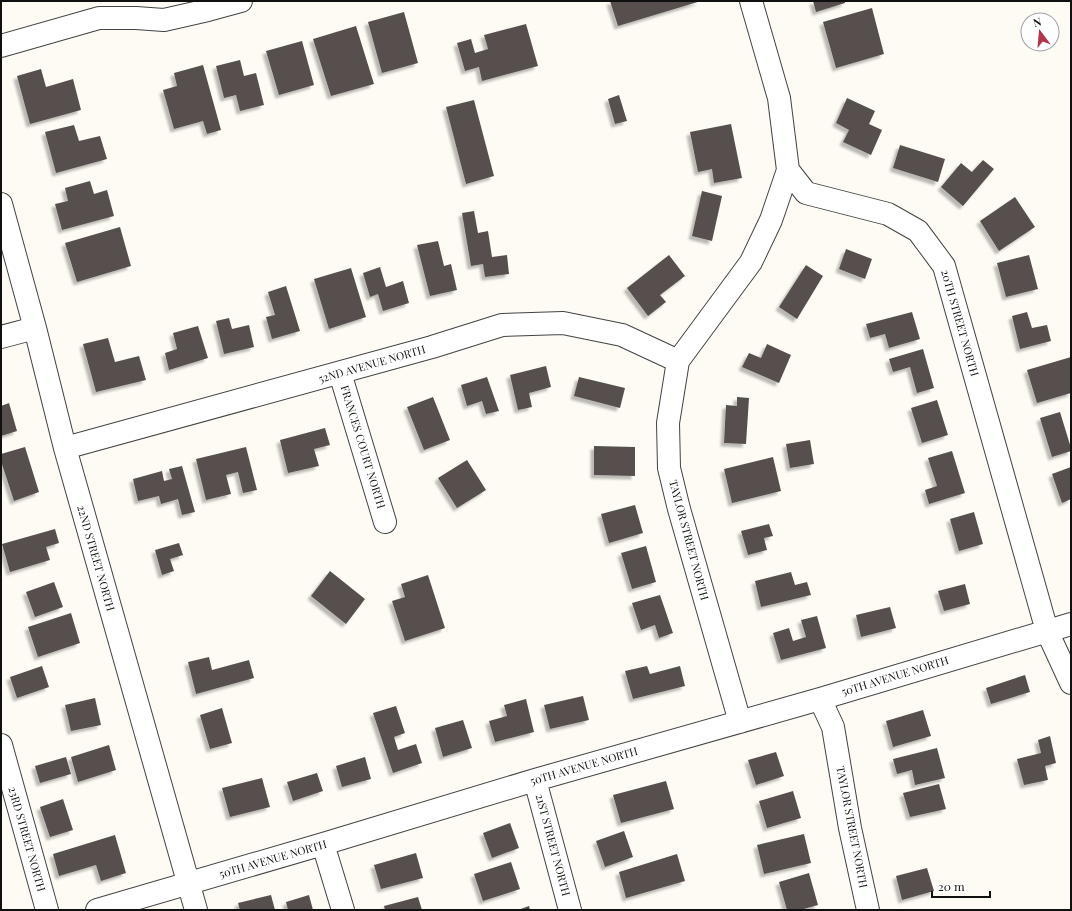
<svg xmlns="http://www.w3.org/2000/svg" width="1072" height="911" font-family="'Playfair Display',serif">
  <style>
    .building { fill: #57504d; filter: url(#shadow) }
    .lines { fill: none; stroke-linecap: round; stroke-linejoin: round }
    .minor-casing { stroke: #434343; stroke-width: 24 }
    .minor { stroke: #fff; stroke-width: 22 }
    .labels { text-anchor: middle; stroke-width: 4; stroke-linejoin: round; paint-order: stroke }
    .street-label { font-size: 11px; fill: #101010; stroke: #fff }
  </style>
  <defs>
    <filter id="shadow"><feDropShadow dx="-3.5" dy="3.5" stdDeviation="1" flood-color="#0004"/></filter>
  </defs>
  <rect width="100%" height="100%" fill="#fefbf4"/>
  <!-- building -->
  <path class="building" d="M610,1H701L618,26Z
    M813,1H845V3L816,12Z
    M872,8L884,54L836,68L823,22Z
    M404,12L418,63L382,73L368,22Z
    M526,24L538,66L482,81L479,67L465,71L457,43L471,39L475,53L488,49L484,35Z
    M356,26L374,84L331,96L313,39Z
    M302,41L314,85L279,95L266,51Z
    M240,60L244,76L256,73L264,105L240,111L236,95L224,98L216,66Z
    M203,65L221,130L207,134L203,121L174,129L163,90L177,86L174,73Z
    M41,69L46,87L73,79L81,110L30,124L17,76Z
    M619,95L627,121L615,124L608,99Z
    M847,98L875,111L869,124L882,130L871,155L843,142L849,130L836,123Z
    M474,100L494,176L466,184L446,107Z
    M731,124L742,178L714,183L712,169L698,172L690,132Z
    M74,125L79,141L100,136L107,159L56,173L45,132Z
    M900,145L945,159L938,182L893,168Z
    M983,160L994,169L963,206L941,187L961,163L972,172Z
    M90,181L94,194L107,190L114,216L62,230L55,204L68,201L65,188Z
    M702,191L722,196L712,241L692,236Z
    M1015,197L1035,227L999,251L980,221Z
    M474,211L478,233L488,231L492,257L507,255L509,274L485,277L483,264L471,266L462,213Z
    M120,227L131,266L77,282L65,243Z
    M438,241L444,266L451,264L457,290L430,296L417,245Z
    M846,249L872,259L865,279L839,269Z
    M669,255L685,276L660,295L666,302L648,316L627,288Z
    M1029,255L1038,289L1006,297L997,263Z
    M806,265L823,276L797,319L779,307Z
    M380,267L386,287L403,281L409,303L383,311L378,294L370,297L363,273Z
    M351,268L366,317L329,329L314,279Z
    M286,286L300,331L272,339L266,317L275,315L268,292Z
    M912,312L920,339L889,348L885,334L870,338L866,324Z
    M1027,312L1032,328L1047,325L1051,341L1020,349L1012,316Z
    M229,318L232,329L249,325L254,347L224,354L216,321Z
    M198,326L208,358L169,370L165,353L177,349L173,333Z
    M108,338L115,362L139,356L146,380L96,392L83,344Z
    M767,344L791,355L779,383L742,367L749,353L761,358Z
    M923,349L934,388L917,393L910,367L893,372L889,359Z
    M1071,357V393L1037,403L1027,370Z
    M546,366L551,387L529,393L532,407L518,410L510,375Z
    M487,377L499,411L486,414L482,401L467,406L461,385Z
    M579,377L625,388L620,408L574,396Z
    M433,397L450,440L424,450L407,407Z
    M737,397L749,398L746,444L724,443L726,405L737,406Z
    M937,400L948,435L922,443L911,408Z
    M9,403L17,431L1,436V406Z
    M1060,412L1071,448V451L1052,457L1040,418Z
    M325,428L330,445L314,449L319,466L288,473L280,440Z
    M810,440L814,464L790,468L786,444Z
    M594,446L635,447V476L594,475Z
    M25,447L39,492L14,501L1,461V454Z
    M246,447L257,490L243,493L238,472L226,475L231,494L206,500L196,459Z
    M952,451L965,493L929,504L925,490L937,486L928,458Z
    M773,457L781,491L732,503L724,469Z
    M467,460L486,490L457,508L438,478Z
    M182,466L195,512L182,515L178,499L161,504L159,496L138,501L133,479L162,471L164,481L172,479L169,469Z
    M1071,467V499L1062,503L1052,474Z
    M635,505L643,533L609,543L601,514Z
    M974,512L983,544L959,551L950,519Z
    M769,524L773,536L764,538L767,550L748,555L741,531Z
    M55,529L59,543L46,547L50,560L10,572L2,544Z
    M179,543L183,555L170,559L174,571L162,575L155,550Z
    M646,546L656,582L632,589L621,553Z
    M330,571L365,599L346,624L311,596Z
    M791,572L795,585L807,582L811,595L761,607L755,581Z
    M428,575L445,628L405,641L392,601L405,597L401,584Z
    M54,582L63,607L35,617L26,592Z
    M965,584L970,604L944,611L938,591Z
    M660,595L673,633L659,638L655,625L641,630L632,603Z
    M890,607L896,628L861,637L856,615Z
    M71,613L80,643L38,657L28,627Z
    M817,616L826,648L781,660L773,633L789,628L793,641L806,637L801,620Z
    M209,657L212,670L249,660L254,678L196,694L188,662Z
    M42,666L49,687L17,698L10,677Z
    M647,666L650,674L680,666L685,686L633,699L625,671Z
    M1025,675L1030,692L991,704L986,688Z
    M583,696L589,720L550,729L544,705Z
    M95,698L101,725L71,731L65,705Z
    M526,699L534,732L495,742L489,721L507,716L504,705Z
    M396,706L405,733L394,737L398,750L416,744L422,763L393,773L373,713Z
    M222,708L232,743L210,749L200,715Z
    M923,710L931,736L893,747L886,721Z
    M463,720L472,748L443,757L435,728Z
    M1050,736L1056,763L1045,766L1048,780L1024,785L1017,759L1041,753L1038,740Z
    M109,745L116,770L78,782L71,757Z
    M937,748L945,778L915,785L912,770L897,774L893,759Z
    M776,752L784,776L756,785L748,760Z
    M66,757L71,774L40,783L35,766Z
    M365,757L371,779L342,787L336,766Z
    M317,773L323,791L293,801L287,782Z
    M262,778L270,807L230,817L222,788Z
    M666,781L674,809L621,823L613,795Z
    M939,784L946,809L910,817L903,793Z
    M793,791L801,818L767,828L759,801Z
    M63,799L73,830L50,837L40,807Z
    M510,823L519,848L492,858L483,833Z
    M624,831L633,857L605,867L596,841Z
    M804,834L811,863L764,874L757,845Z
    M115,835L126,873L101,881L96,865L59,876L53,854Z
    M416,853L423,878L381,889L374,865Z
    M677,854L685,881L626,898L619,872Z
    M511,862L520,889L483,901L474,874Z
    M927,868L934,891L902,900L896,876Z
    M809,873L818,905L800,910H787L779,882Z
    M271,895L275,910H240L238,903Z
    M309,895L313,910H288L286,902Z
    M418,897L422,910H385L384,906Z
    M529,906L530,910H518Z"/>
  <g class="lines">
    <!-- minor casing -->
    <g class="minor-casing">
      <path id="minor" d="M751,1L779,98L788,170L806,193L888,214L918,231L944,266L1047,631L1071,683
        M1,46L99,18H136L164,20L208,10L241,1
        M1,204L35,328L65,448L196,910
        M1,337L35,328
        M340,373L385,522
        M65,448L432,347L502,325L563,323L622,335L678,361
        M820,699L833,727L850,828L868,910
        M740,722L679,509L669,468L668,423L678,361L751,262L771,220L788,170
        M1,745L47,910
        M535,780L570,910
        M323,844L343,910
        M97,910L323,844L535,780L820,699L1071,624"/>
    </g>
    <!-- minor -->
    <use href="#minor" class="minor"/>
  </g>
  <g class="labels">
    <!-- street labels -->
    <g class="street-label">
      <text transform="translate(960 323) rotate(74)" y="4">20TH STREET NORTH</text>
      <text transform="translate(372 364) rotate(-16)" y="4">52ND AVENUE NORTH</text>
      <text transform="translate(363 447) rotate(73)" y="4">FRANCES COURT NORTH</text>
      <text transform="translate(689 540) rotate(75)" y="4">TAYLOR STREET NORTH</text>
      <text transform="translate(96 558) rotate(74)" y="4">22ND STREET NORTH</text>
      <text transform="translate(895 676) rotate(-17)" y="4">50TH AVENUE NORTH</text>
      <text transform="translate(584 766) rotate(-16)" y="4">50TH AVENUE NORTH</text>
      <text transform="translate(852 827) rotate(79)" y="4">TAYLOR STREET NORTH</text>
      <text transform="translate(27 839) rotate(74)" y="4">23RD STREET NORTH</text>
      <text transform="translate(553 845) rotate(75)" y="4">21ST STREET NORTH</text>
      <text transform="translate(273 859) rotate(-16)" y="4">50TH AVENUE NORTH</text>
    </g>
  </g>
  <!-- border -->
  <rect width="1072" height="911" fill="none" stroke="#101010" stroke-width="4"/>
  <!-- north arrow -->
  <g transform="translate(1040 32) rotate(344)"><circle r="19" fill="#ffffff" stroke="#9f9f9f"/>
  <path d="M0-3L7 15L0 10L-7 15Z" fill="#b4344a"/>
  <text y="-6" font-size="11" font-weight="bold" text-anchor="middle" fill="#101010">N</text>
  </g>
  <!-- scale -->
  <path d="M932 891v6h58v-6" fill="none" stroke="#101010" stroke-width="2"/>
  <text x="938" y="891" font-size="12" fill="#101010" stroke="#ffffff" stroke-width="3" paint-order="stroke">20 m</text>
</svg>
